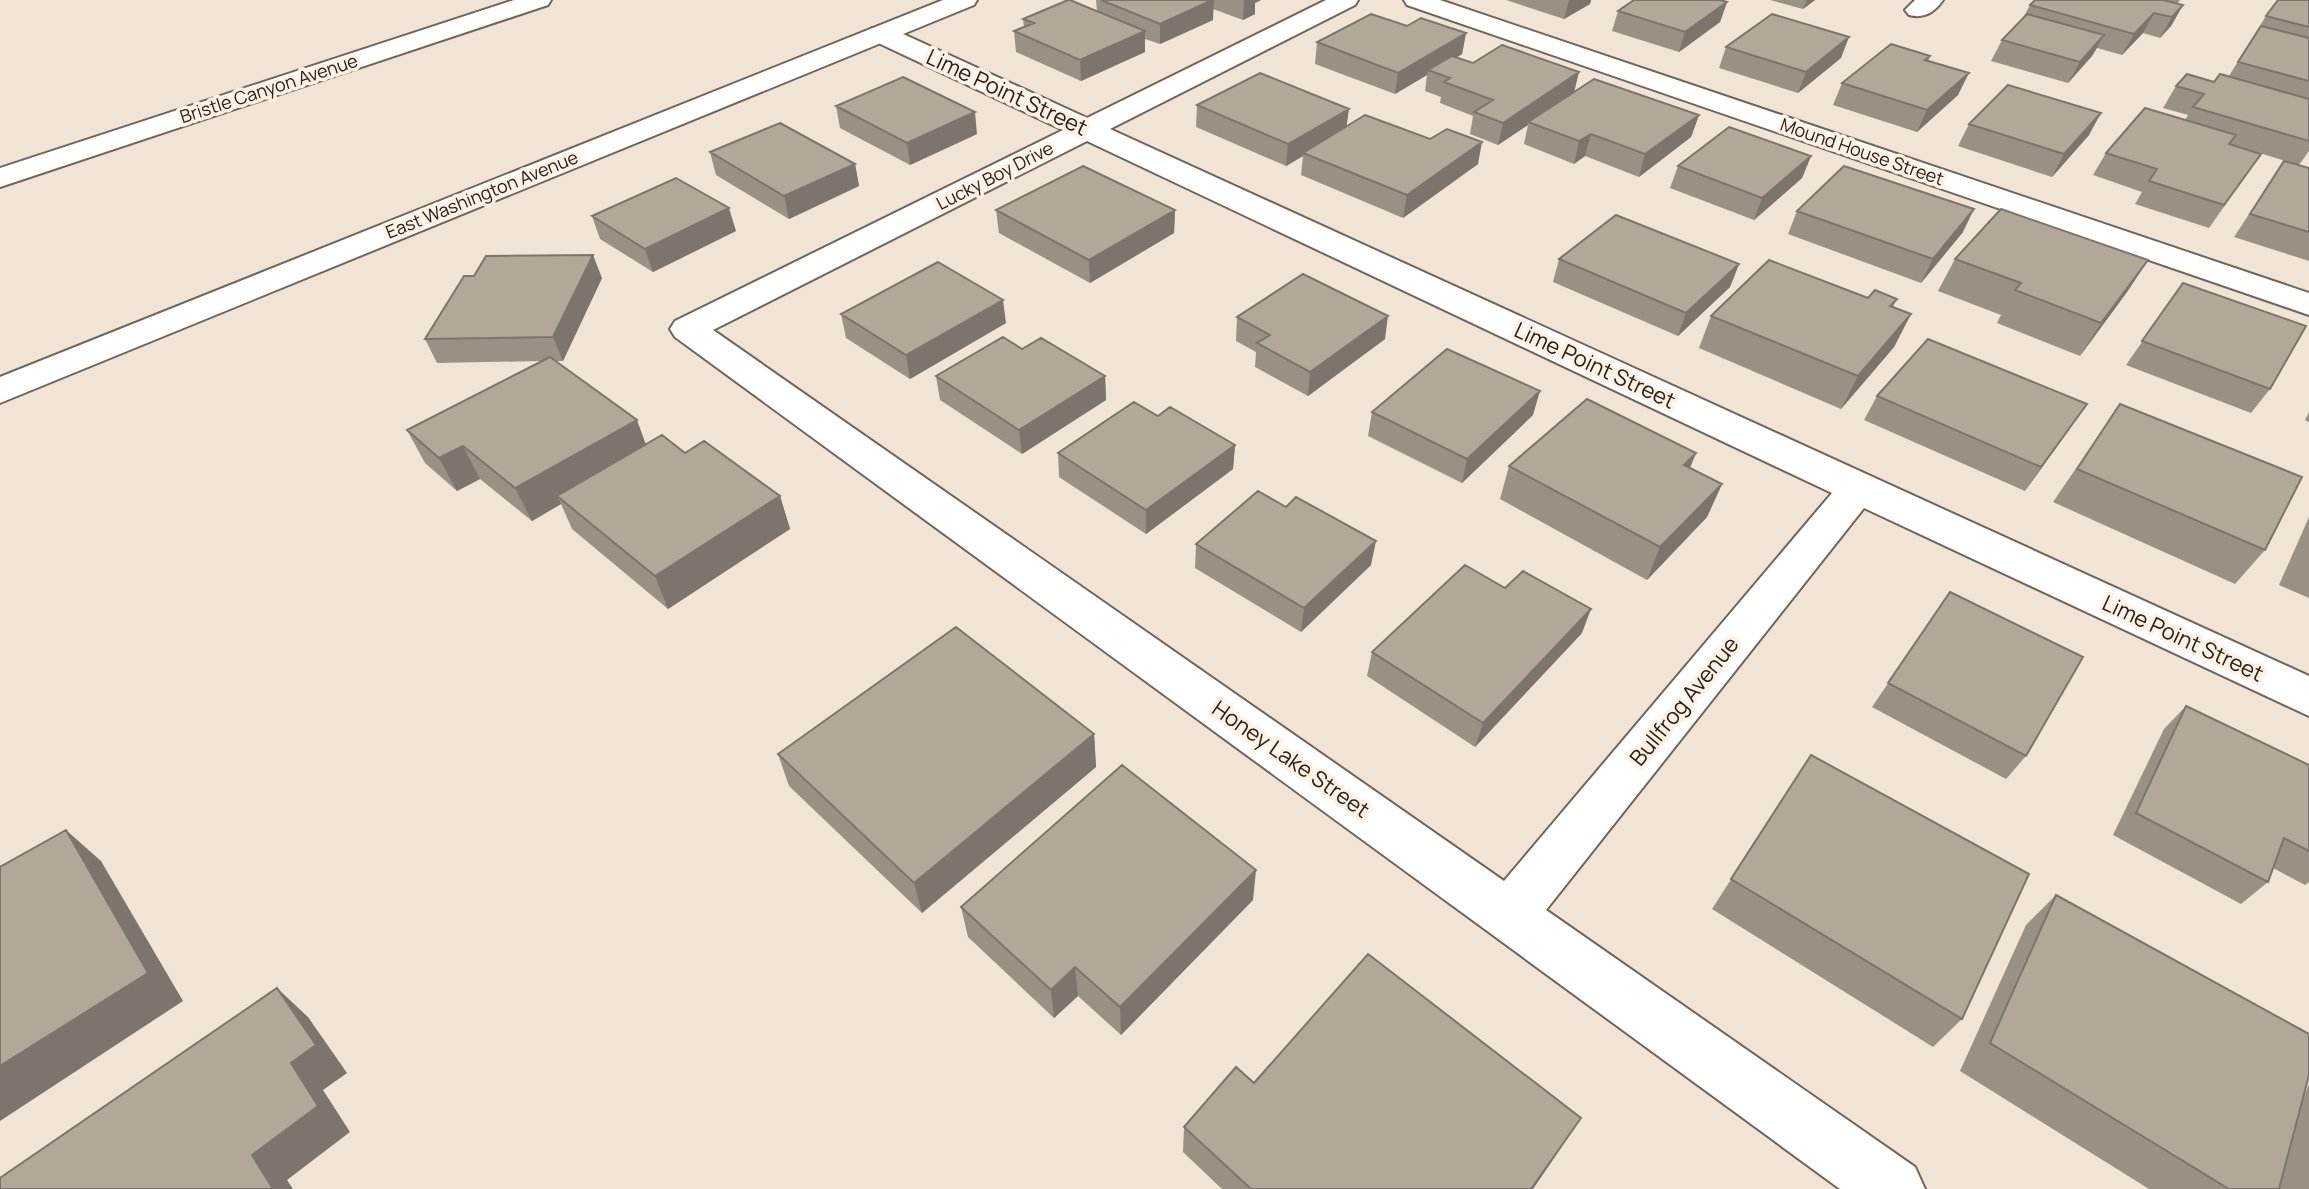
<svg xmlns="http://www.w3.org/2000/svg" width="2309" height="1189" font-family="Manrope,sans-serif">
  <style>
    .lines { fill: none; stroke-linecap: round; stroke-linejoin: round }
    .minor-casing { stroke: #706559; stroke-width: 4 }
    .secondary-casing { stroke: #706559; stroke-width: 4 }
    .minor { fill: #fff; fill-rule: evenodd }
    .secondary { fill: #fff; fill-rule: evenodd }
    .wall { fill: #9a9084 }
    .shaded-wall { fill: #7d756c }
    .building { fill: #b3a79a; stroke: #7d756c; stroke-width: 2 }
    .labels { text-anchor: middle; stroke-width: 7; stroke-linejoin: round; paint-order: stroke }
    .far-street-label { font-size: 18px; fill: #25211c; stroke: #fff1e4 }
    .street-label { font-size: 22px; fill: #25211c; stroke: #fff1e4 }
  </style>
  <rect width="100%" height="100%" fill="#f1e4d7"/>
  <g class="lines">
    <!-- minor casing -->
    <g class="minor-casing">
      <path id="minor" d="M514,0H551L548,5L0,187V168Z
        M1326,0H1358L1355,5L1110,129L2309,676V716L1864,508L1546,910L1915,1167L1925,1189H1840L675,337L670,329L675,321L1063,130L872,40L868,34L872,28H890L1087,118ZM1087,141L1832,493L1504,881L713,330Z
        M1404,0H1440L2309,293V315L1407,5Z
        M1915,0H1943C1935,12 1924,19 1909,15L1905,10Z"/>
    </g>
    <!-- secondary casing -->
    <g class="secondary-casing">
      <path id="secondary" d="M943,0H977L974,5L0,403V377Z"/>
    </g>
    <!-- minor -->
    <use href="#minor" class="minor"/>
    <!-- secondary -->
    <use href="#secondary" class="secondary"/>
  </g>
  <!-- wall -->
  <path class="wall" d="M1096,0H1261L1255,3V14L1243,20L1213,9V20L1160,44L1145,39V52L1081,81L1016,52L1014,31L1024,27L1023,19L1097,11Z
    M1506,0H1591L1590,4L1564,19Z
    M1770,0H1815L1803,9Z
    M2035,0H2180L2177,4L2183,5L2171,26L2160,38L2143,33L2122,55L2097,48L2092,56L2068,83L1991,61L2002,40L2023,18L2030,5Z
    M2309,0V151L2299,165L2230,144L2261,154L2209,228L2135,204L2142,192L2093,175L2106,153L2185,120L2188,115L2163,108L2176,86L2214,82L2229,76L2266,16Z
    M1727,2L1720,22L1679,52L1612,31L1618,11Z
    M1407,26L1466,33L1462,54L1457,57L1473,63L1574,92L1699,115L1691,137L1639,177L1585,156L1574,164L1524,144L1528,125L1498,145L1470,134L1473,116L1440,103L1441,97L1425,91L1427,75L1395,94L1315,64L1317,42Z
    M1726,47L1841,58L1798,93L1719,68Z
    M1930,56L1928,61L1958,95L1917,132L1833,105L1842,83Z
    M1197,105L1347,126L1478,164L1403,218L1301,175L1303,156L1286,166L1196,127Z
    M836,106L977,134L910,165L840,128Z
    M1969,124L2089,135L2052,177L1958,146Z
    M710,152L855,164L859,186L789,219L716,175Z
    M1811,156L1802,178L1754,220L1670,188L1678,166Z
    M2284,161L2309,168V261L2234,237Z
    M996,210H1175L1174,233L1090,283L999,233Z
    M1797,211L1963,232L1921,283L1788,234Z
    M592,216L736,231L653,272L600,239Z
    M1559,259L1739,264L1730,287L1678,336L1553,282Z
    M1955,259L2148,260L2127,292L2080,356L1997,323L2001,315L1938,291Z
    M602,278L563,361H555L646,444L685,453L780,496L790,529L668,609L572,529L561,504L532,521L480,479L457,491L425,463L407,430L541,361L437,363L425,339Z
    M2183,283L2270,389L2251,413L2126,365Z
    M1897,299L1893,307L1911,314L1894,347L1841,409L1699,348L1711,316Z
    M841,314L1006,323L910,379L846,338Z
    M1237,317L1385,339L1308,396L1255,367L1256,352L1236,341Z
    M1022,349L1105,376L1106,400L1022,454L940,400L936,376Z
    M1877,396L2071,427L2025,491L1864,420Z
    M2120,404L2265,550L2235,584L2053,502Z
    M1372,412L1533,415L1462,483L1368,436Z
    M2309,412V422L2305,420Z
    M1158,416L1235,445L1233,469L1146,534L1059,477L1058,453Z
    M1696,453L1690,468L1722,484L1707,517L1647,580L1500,499L1509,466Z
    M2309,517V598L2279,585Z
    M1196,544L1371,565L1301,632L1195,568Z
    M1505,588L1582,633L1475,747L1367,676L1372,652Z
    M1950,592L2026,756L2006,779L1872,707Z
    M2186,706L2309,765V882L2305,885L2273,868L2268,882L2241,904L2113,835L2164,729Z
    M1094,734L1096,767L922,913L789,786L778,754Z
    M1811,755L1962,1019L1933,1047L1712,909Z
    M2056,895L2300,1108L2308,1086L2309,1085V1189H2149L1960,1071L2026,925Z
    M1253,900L1121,1035L1078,996L1054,1018L968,937L961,907Z
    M1254,1083L1581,1118L1533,1189H1222L1183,1152L1184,1127Z"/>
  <!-- shaded-wall -->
  <path class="shaded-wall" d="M1212,0H1214L1213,20L1160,44V24Z
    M1244,0H1261L1255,3V14L1243,20Z
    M1569,0H1591L1590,4L1564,19Z
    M1807,0H1815L1803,9Z
    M1727,2L1720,22L1679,52L1685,32Z
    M2183,5L2171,26L2160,38L2172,17Z
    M2154,13L2143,33L2122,55L2134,34Z
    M1145,31V52L1081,81L1080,60Z
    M1466,33L1462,54L1433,72L1428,70L1427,75L1395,94L1398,73Z
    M2104,35L2092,56L2068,83L2080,62Z
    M1849,37L1841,58L1798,93L1806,72Z
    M1579,72L1574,93L1528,122V125L1498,145L1503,123Z
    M1969,73L1958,95L1917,132L1927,110Z
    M1349,109L1346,130L1303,153V156L1286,166L1288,144Z
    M975,112L977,134L910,165L907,143Z
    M2101,113L2089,135L2052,177L2064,154Z
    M1699,115L1691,137L1639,177L1645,154Z
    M1591,134L1585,156L1574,164L1579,141Z
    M1482,142L1478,164L1403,218L1407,195Z
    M1811,156L1802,178L1754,220L1762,198Z
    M855,164L859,186L789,219L784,196Z
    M729,208L736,231L653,272L645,249Z
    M1974,209L1963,232L1921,283L1933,259Z
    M1175,210L1174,233L1090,283L1089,260Z
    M593,255L602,278L563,361L553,337Z
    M2148,260L2127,292L2080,356L2101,323Z
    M1739,264L1730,287L1678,336L1686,313Z
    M1003,300L1006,323L910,379L906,355Z
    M1911,314L1894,347L1841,409L1858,376Z
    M1388,316L1385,339L1308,396L1310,372Z
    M1105,376L1106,400L1022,454L1019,430Z
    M1540,391L1533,415L1462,483L1467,459Z
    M2087,404L2071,427L2025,491L2041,467Z
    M637,420L649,453L557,496L561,504L532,521L515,488Z
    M1235,445L1233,469L1146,534V510Z
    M463,446L480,479L457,491L439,458Z
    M1696,453L1682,486L1684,465Z
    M1722,484L1707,517L1647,580L1660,547Z
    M780,496L790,529L668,609L655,576Z
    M1376,541L1371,565L1301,632L1304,608Z
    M1591,609L1582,633L1475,747L1483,723Z
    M1094,734L1096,767L922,913L914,883Z
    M66,830L101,861L183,1001L0,1121V1066Z
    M1256,870L1253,900L1121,1035L1120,1007Z
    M1075,967L1078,996L1054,1018L1051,990Z
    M277,988L308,1017L347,1073L323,1090L350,1132L287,1180L293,1189H273L252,1155L291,1063Z
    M1581,1118L1533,1189H1531Z"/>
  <!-- building -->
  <path class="building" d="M1068,0H1070L1145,31L1080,60L1014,31L1034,23L1023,19Z
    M1101,0H1212L1160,24Z
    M1634,0H1720L1727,2L1685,32L1618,11Z
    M2035,0H2163L2183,5L2172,17L2154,13L2134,34L2030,5Z
    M2278,0H2309V27L2266,16Z
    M1371,14L1407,26L1421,18L1466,33L1398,73L1317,42Z
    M1772,14L1849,37L1806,72L1726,47Z
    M2027,14L2104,35L2080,62L2002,40Z
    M2261,26L2309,38V81L2238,62Z
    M1891,44L1930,56L1925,60L1969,73L1927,110L1842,83Z
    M1502,45L1579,72L1503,123L1474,112L1493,100L1444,82L1450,78L1428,70L1452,56L1473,63Z
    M1260,73L1349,109L1288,144L1197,105Z
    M2187,74L2214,82L2220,74L2309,99V141L2193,107L2204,94L2176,86Z
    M903,77L975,112L907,143L836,106Z
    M1594,79L1699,115L1645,154L1591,134L1579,141L1528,122Z
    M2008,85L2101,113L2064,154L1969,124Z
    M2145,108L2236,135L2229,144L2261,154L2224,205L2149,181L2157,169L2106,153Z
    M1365,115L1430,139L1447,129L1482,142L1407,195L1303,153Z
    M780,123L855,164L784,196L710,152Z
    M1729,127L1811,156L1762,198L1678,166Z
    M2284,161L2309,168V232L2250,214Z
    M1083,166L1175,210L1089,260L996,210Z
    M1844,166L1974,209L1933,259L1797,211Z
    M676,178L729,208L645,249L592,216Z
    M2001,209L2148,260L2101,323L2015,290L2021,283L1955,259Z
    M1616,215L1739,264L1686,313L1559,259Z
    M593,255L553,337L425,339L464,276H474L486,256Z
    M1769,260L1868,298L1875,290L1897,299L1890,306L1911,314L1858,376L1711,316Z
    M938,262L1003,300L906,355L841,314Z
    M1303,274L1388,316L1310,372L1257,343L1270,335L1237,317Z
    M2183,283L2306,326L2270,389L2142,341Z
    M1003,337L1022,349L1041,338L1105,376L1019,430L936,376Z
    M1928,339L2087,404L2041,467L1877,396Z
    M1447,349L1540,391L1467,459L1372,412Z
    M550,357L637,420L515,488L463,446L439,458L407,430Z
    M1587,399L1696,453L1684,465L1722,484L1660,547L1509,466Z
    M1134,402L1158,416L1170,407L1235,445L1146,510L1058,453Z
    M2120,404L2302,477L2265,550L2077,469Z
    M662,435L685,453L704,441L780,496L655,576L557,496Z
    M1258,491L1286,507L1296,497L1376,541L1304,608L1196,544Z
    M1465,565L1505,588L1523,571L1591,609L1483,723L1372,652Z
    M1950,592L2083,657L2026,756L1888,683Z
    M956,627L1094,734L914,883L778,754Z
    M2186,706L2309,765V851L2284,838L2268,882L2136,813Z
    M1811,755L2029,874L1962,1019L1731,879Z
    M1122,765L1256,870L1120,1007L1075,967L1051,990L961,907Z
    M66,830L148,973L0,1066V867Z
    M2056,895L2309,1034V1075L2279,1189H2229L1990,1043Z
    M1368,954L1581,1118L1531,1189H1251L1184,1127L1236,1067L1254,1083Z
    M277,988L316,1045L291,1063L318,1106L252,1155L273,1189H0V1178Z"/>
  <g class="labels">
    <!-- far-street labels -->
    <g class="far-street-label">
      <text transform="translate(269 89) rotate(-18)" y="6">Bristle Canyon Avenue</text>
      <text transform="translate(1862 152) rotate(19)" y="6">Mound House Street</text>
      <text transform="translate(995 176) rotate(-27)" y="6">Lucky Boy Drive</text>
      <text transform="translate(482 195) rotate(-22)" y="6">East Washington Avenue</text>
    </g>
    <!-- street labels -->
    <g class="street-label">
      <text transform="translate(1007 92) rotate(25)" y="8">Lime Point Street</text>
      <text transform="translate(1595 365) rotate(25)" y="8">Lime Point Street</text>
      <text transform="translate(2183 638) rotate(25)" y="8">Lime Point Street</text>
      <text transform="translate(1684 701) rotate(-51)" y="8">Bullfrog Avenue</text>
      <text transform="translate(1291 759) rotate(35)" y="8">Honey Lake Street</text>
    </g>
  </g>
</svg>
